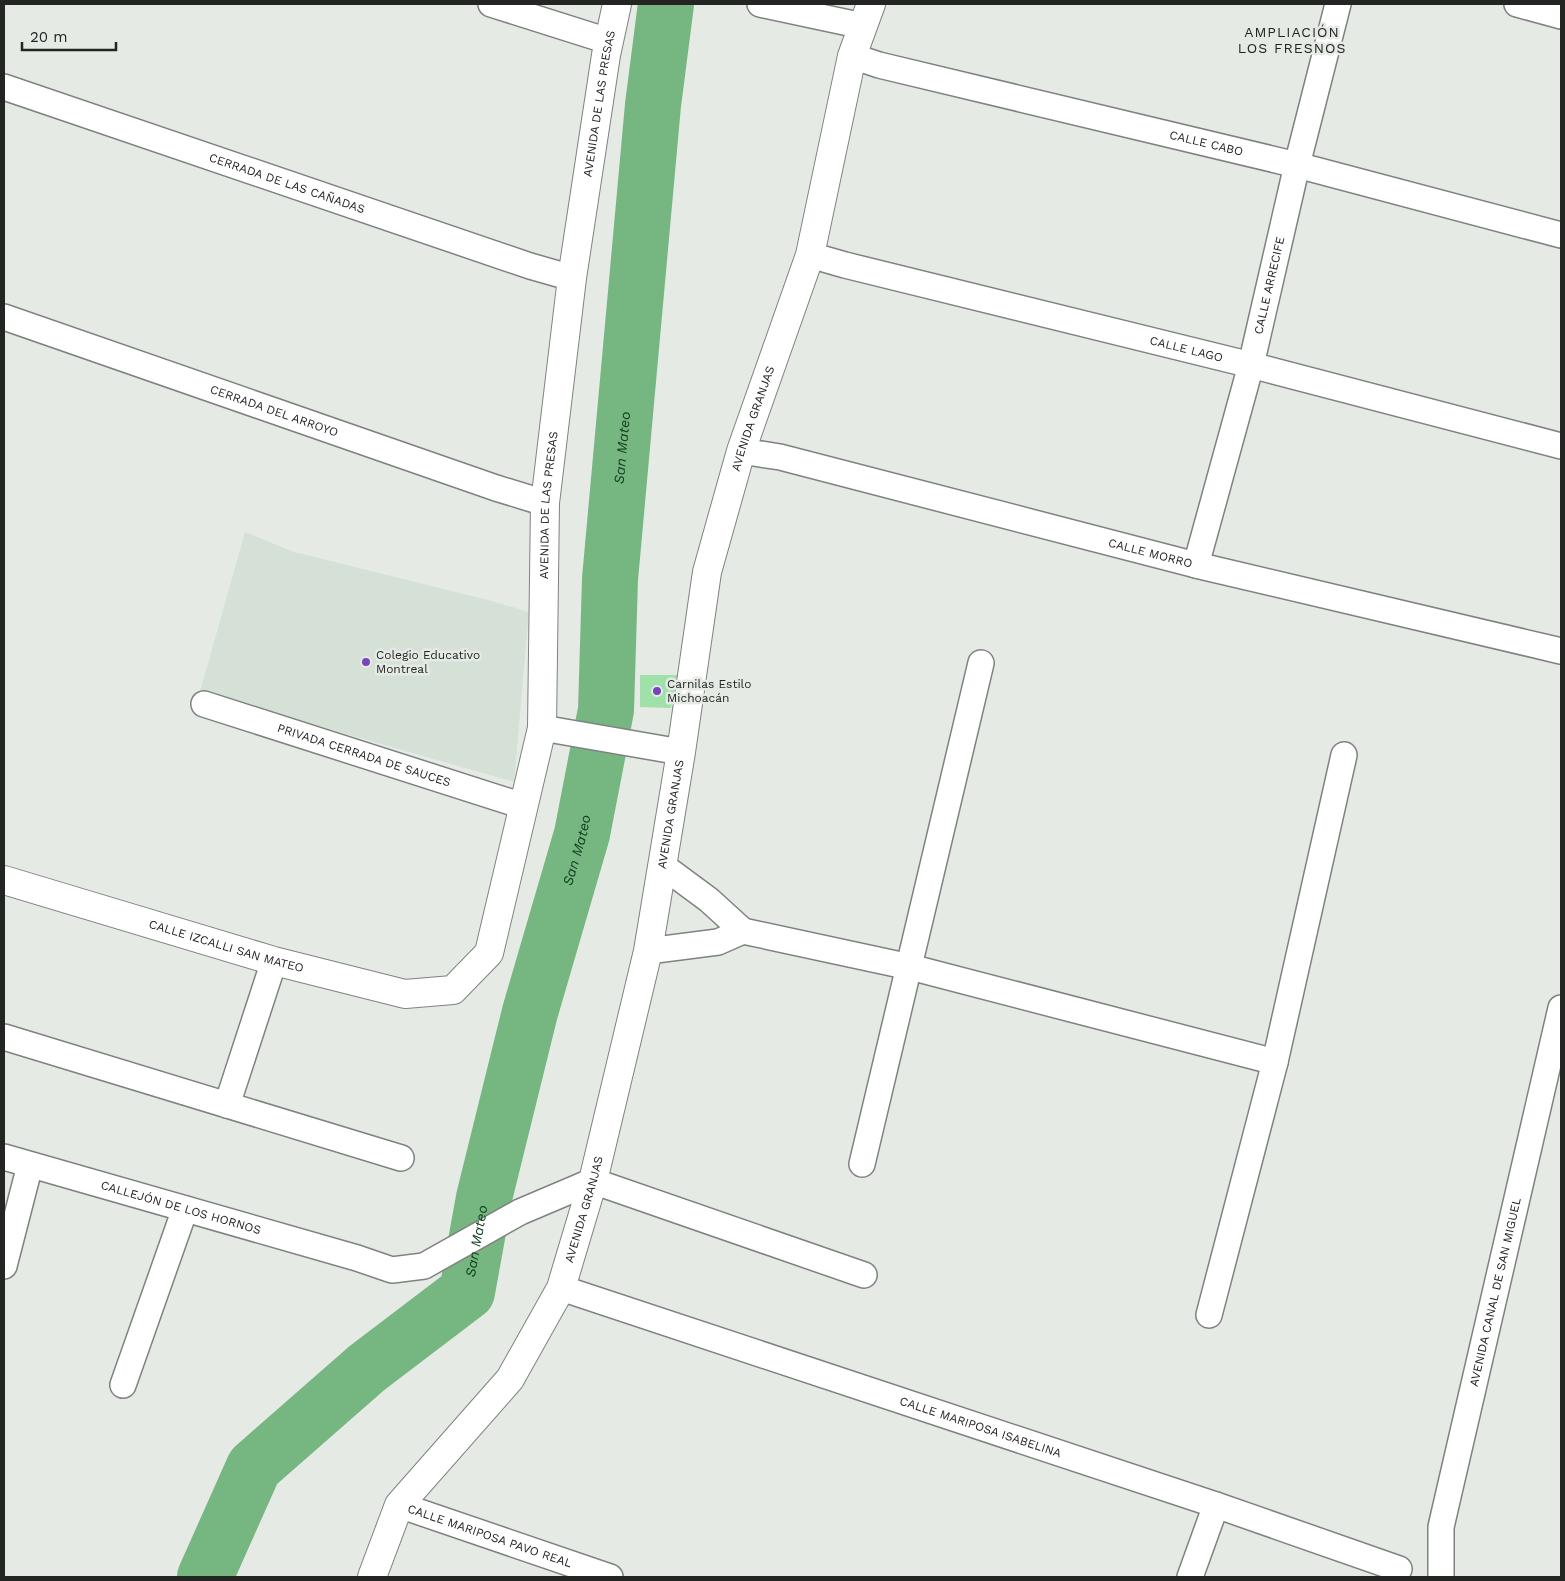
<svg xmlns="http://www.w3.org/2000/svg" width="1565" height="1581" font-family="'Work Sans',sans-serif">
  <style>
    .built { fill: #d5e1d7 }
    .lines { fill: none; stroke-linecap: round; stroke-linejoin: round }
    .river { stroke: #76b681; stroke-width: 56 }
    .building { fill: #a0e1aa }
    .street-casing { stroke: #7e837f; stroke-width: 28 }
    .secondary-casing { stroke: #7e837f; stroke-width: 30 }
    .street { stroke: #fff; stroke-width: 25 }
    .secondary { stroke: #fff; stroke-width: 28 }
    .poi-dot { fill: #7746bd; stroke: #e5eae5; stroke-width: 2 }
    .labels { text-anchor: middle; stroke-width: 5; stroke-linejoin: round; paint-order: stroke }
    .street-label { font-size: 12px; fill: #232523; stroke: #e5eae5 }
    .poi-label { font-size: 12px; fill: #232523; stroke: #e5eae5; text-anchor: start }
    .neighbourhood-label { font-size: 14px; letter-spacing: 1px; fill: #232523; stroke: #e5eae5 }
    .water-label { font-size: 14px; font-style: italic; fill: #10401d; stroke: #e5eae5 }
  </style>
  <rect width="100%" height="100%" fill="#e5eae5"/>
  <!-- built -->
  <path class="built" d="M245,532L294,552L488,600L529,612L514,782L200,692Z"/>
  <g class="lines">
    <!-- river -->
    <path class="river" id="s1" d="M205,1577L254,1467L367,1368L467,1292L484,1198L530,1012L582,834L606,710L610,579L653,105L666,4"/>
  </g>
  <!-- building -->
  <path class="building" d="M640,675H677L671,708L640,707Z"/>
  <g class="lines">
    <!-- street casing -->
    <g class="street-casing">
      <g id="street">
        <path d="M491,4L608,41"/>
        <path d="M760,4L863,26"/>
        <path d="M1517,4L1561,16"/>
        <path id="s2" d="M852,56L879,65L1297,165L1561,235"/>
        <path id="s3" d="M4,87L530,266L572,278"/>
        <path id="s4" d="M810,255L845,265L1251,365L1561,446"/>
        <path id="s5" d="M4,317L496,488L545,503"/>
        <path id="s6" d="M741,451L780,457L1196,565L1561,651"/>
        <path id="s7" d="M1196,565L1251,365L1297,165L1338,4"/>
        <path id="s8" d="M204,704L523,806"/>
        <path d="M542,728L681,752"/>
        <path d="M663,866L709,900L743,931L910,967L1275,1062"/>
        <path d="M648,951L718,942L743,931"/>
        <path d="M4,1037L401,1158"/>
        <path d="M227,1105L274,961"/>
        <path id="s9" d="M4,1157L357,1258L392,1270L424,1266L520,1212L593,1181L864,1275"/>
        <path d="M862,1164L981,663"/>
        <path d="M4,1266L30,1165"/>
        <path id="s10" d="M561,1288L1216,1505L1399,1569"/>
        <path d="M1209,1315L1275,1062L1344,755"/>
        <path d="M123,1385L185,1209"/>
        <path id="s11" d="M399,1505L610,1577"/>
        <path d="M1190,1577L1216,1505"/>
        <path id="s12" d="M1441,1577V1527L1561,1008"/>
      </g>
    </g>
    <!-- secondary casing -->
    <g class="secondary-casing">
      <g id="secondary">
        <path id="s13" d="M4,880L274,961L405,994L453,990L489,953L542,728L545,503L572,278L606,55L617,4"/>
        <path id="s14" d="M372,1577L399,1505L510,1379L561,1288L593,1181L648,951L681,752L707,572L741,451L810,255L852,56L871,4"/>
      </g>
    </g>
    <!-- street -->
    <use href="#street" class="street"/>
    <!-- secondary -->
    <use href="#secondary" class="secondary"/>
  </g>
  <!-- markers -->
  <g class="poi-dot">
    <circle cx="366" cy="662" r="5"/>
    <circle cx="657" cy="691" r="5"/>
  </g>
  <g class="labels">
    <!-- street labels -->
    <g class="street-label">
      <text dy="4" stroke="none"><textPath href="#s13" startOffset="1376">AVENIDA DE LAS PRESAS</textPath></text>
      <text dy="4" stroke="none"><textPath href="#s2" startOffset="365">CALLE CABO</textPath></text>
      <text dy="4" stroke="none"><textPath href="#s3" startOffset="299">CERRADA DE LAS CAÑADAS</textPath></text>
      <text dy="4" stroke="none"><textPath href="#s7" startOffset="289">CALLE ARRECIFE</textPath></text>
      <text dy="4" stroke="none"><textPath href="#s4" startOffset="388">CALLE LAGO</textPath></text>
      <text dy="4" stroke="none"><textPath href="#s5" startOffset="286">CERRADA DEL ARROYO</textPath></text>
      <text dy="4" stroke="none"><textPath href="#s14" startOffset="1241">AVENIDA GRANJAS</textPath></text>
      <text dy="4" stroke="none"><textPath href="#s13" startOffset="971">AVENIDA DE LAS PRESAS</textPath></text>
      <text dy="4" stroke="none"><textPath href="#s6" startOffset="422">CALLE MORRO</textPath></text>
      <text dy="4" stroke="none"><textPath href="#s8" startOffset="168">PRIVADA CERRADA DE SAUCES</textPath></text>
      <text dy="4" stroke="none"><textPath href="#s14" startOffset="836">AVENIDA GRANJAS</textPath></text>
      <text dy="4" stroke="none"><textPath href="#s13" startOffset="232">CALLE IZCALLI SAN MATEO</textPath></text>
      <text dy="4" stroke="none"><textPath href="#s9" startOffset="184">CALLEJÓN DE LOS HORNOS</textPath></text>
      <text dy="4" stroke="none"><textPath href="#s14" startOffset="431">AVENIDA GRANJAS</textPath></text>
      <text dy="4" stroke="none"><textPath href="#s12" startOffset="291">AVENIDA CANAL DE SAN MIGUEL</textPath></text>
      <text dy="4" stroke="none"><textPath href="#s10" startOffset="442">CALLE MARIPOSA ISABELINA</textPath></text>
      <text dy="4" stroke="none"><textPath href="#s11" startOffset="96">CALLE MARIPOSA PAVO REAL</textPath></text>
    </g>
    <!-- poi labels -->
    <g class="poi-label">
      <text x="376" y="659">Colegio Educativo<tspan x="376" dy="14">Montreal</tspan></text>
      <text x="667" y="688">Carnilas Estilo<tspan x="667" dy="14">Michoacán</tspan></text>
    </g>
    <!-- neighbourhood labels -->
    <g class="neighbourhood-label">
      <text x="1292" y="37">AMPLIACIÓN<tspan x="1292" dy="16">LOS FRESNOS</tspan></text>
    </g>
    <!-- water labels -->
    <g class="water-label">
      <text dy="5" stroke="none"><textPath href="#s1" startOffset="1258">San Mateo</textPath></text>
      <text dy="5" stroke="none"><textPath href="#s1" startOffset="852">San Mateo</textPath></text>
      <text dy="5" stroke="none"><textPath href="#s1" startOffset="448">San Mateo</textPath></text>
    </g>
  </g>
  <!-- border -->
  <rect width="1565" height="1581" fill="none" stroke="#232523" stroke-width="10"/>
  <!-- scale -->
  <path d="M22 42v8h94v-8" fill="none" stroke="#232523" stroke-width="2.5"/>
  <text x="30" y="42" font-size="15" fill="#232523" stroke="#e5eae5" stroke-width="4" paint-order="stroke">20 m</text>
</svg>
